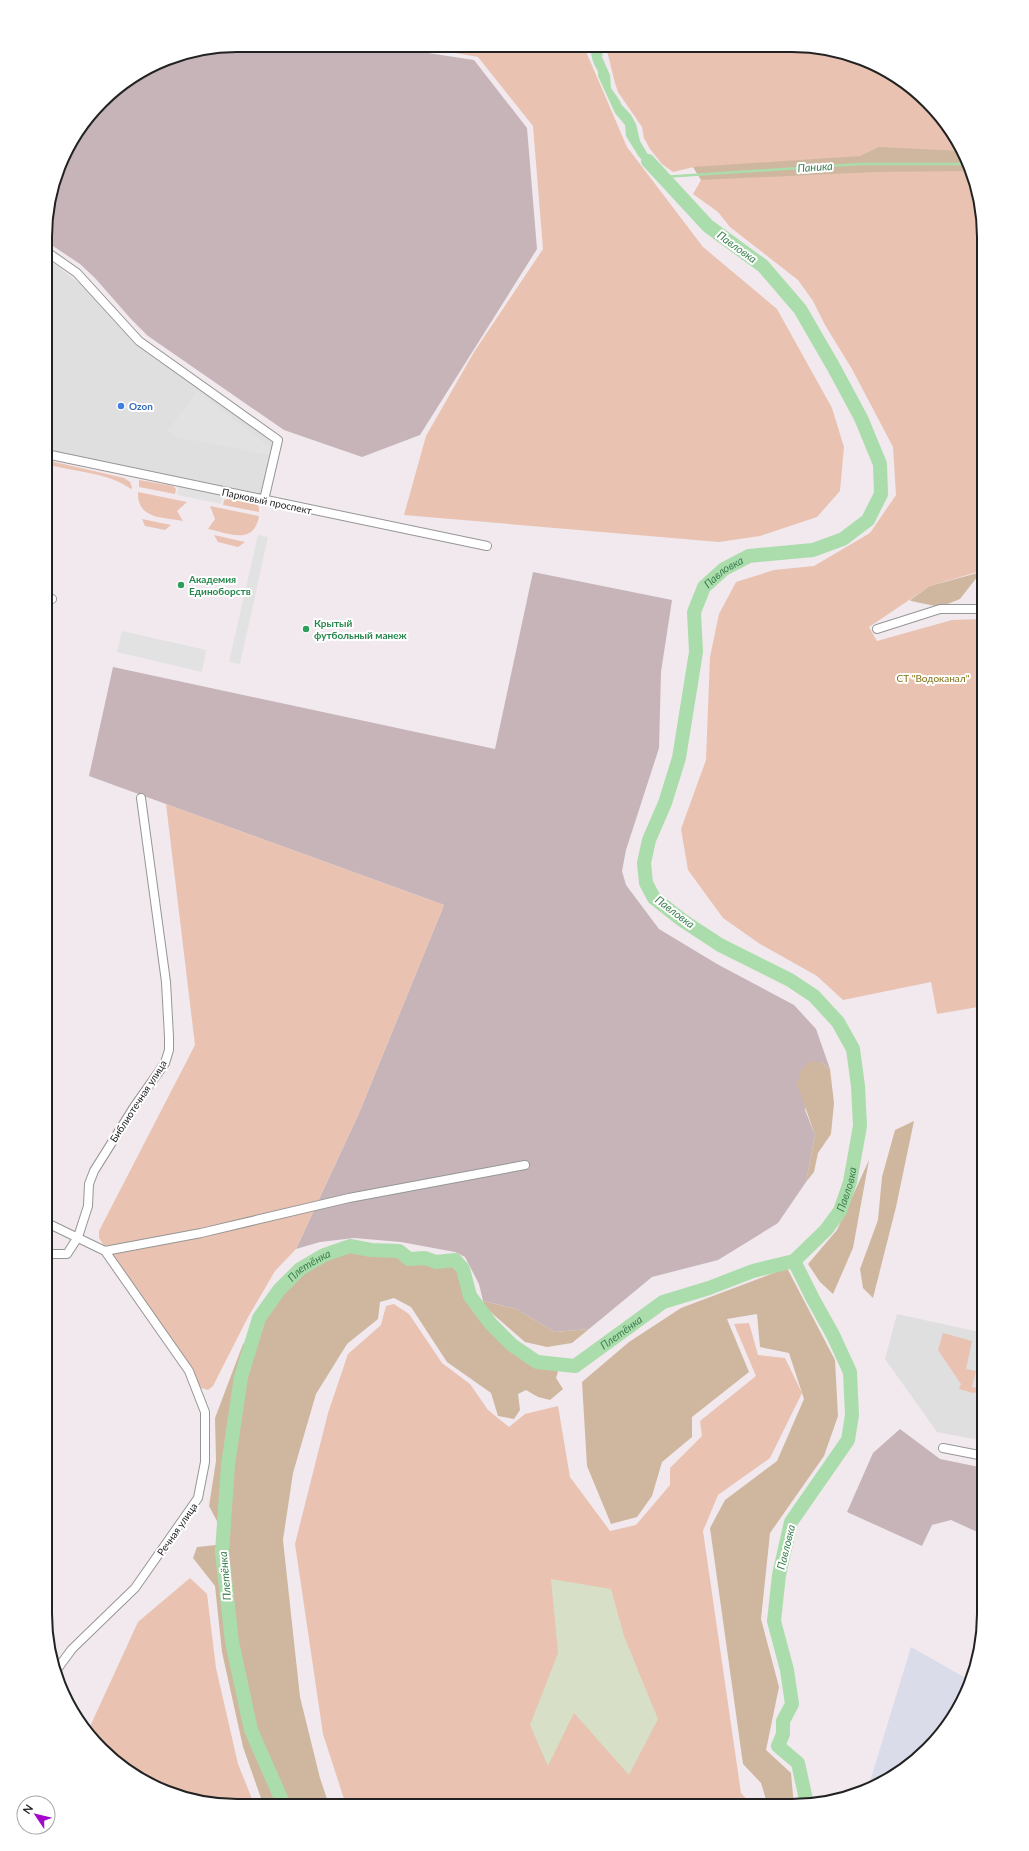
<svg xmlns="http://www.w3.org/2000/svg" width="1029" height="1851" font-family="Lato,sans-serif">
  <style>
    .residential { fill: #e0dfe0 }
    .industrial { fill: #dbdcea }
    .construction { fill: #c6b4b8 }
    .grass { fill: #e9c2b2 }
    .forest { fill: #cfb79f }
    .wetland { fill: #d7dfc7 }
    .parking { fill: #e2e2e2 }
    .water { fill: #abddac }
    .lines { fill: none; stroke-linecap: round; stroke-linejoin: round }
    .stream { stroke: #abddac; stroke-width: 2.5 }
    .river { stroke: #abddac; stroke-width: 14 }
    .street-casing { stroke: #969696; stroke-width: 10 }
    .street { stroke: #fff; stroke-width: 8 }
    .shop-dot { fill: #3f7fe0; stroke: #fff; stroke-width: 1.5 }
    .leisure-dot { fill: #2e9e5b; stroke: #fff; stroke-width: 1.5 }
    .labels { text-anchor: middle; stroke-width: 4; stroke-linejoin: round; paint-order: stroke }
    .shop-label { font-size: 10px; font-weight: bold; fill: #366cbe; stroke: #fff; text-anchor: start }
    .street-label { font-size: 10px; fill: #222; stroke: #fff }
    .leisure-label { font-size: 10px; font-weight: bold; fill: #27864d; stroke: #fff; text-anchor: start }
    .park-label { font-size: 10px; fill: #7f7110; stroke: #fff }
    .water-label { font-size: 11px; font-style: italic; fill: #3d8051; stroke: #fff }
    .rim { fill: none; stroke: #222; stroke-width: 2 }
  </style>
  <rect width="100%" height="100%" fill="#f1e9ee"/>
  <!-- residential -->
  <path class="residential" d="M47,258L83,286L138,345L278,440L263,500L46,453Z
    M897,1314L984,1333V1441L937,1432L885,1359Z"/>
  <!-- industrial -->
  <path class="industrial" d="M911,1647L971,1681L969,1687L944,1731L909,1766L868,1788Z"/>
  <!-- construction -->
  <path class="construction" d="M237,45L382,46L474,60L527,128L537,249L420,435L362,457L284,430L148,336L131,319L95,278L80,264L47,242V212L65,152L110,93L164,60Z
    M533,572L672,600L661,672L659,748L626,850L622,871L626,885L659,929L717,964L794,1005L816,1029L830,1069L821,1062L805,1110L815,1135L806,1182L778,1223L718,1260L652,1277L589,1329L555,1332L516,1309L483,1301L479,1284L465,1257L455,1252L401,1242L354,1238L320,1242L296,1249L359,1113L444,905L89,776L113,667L495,749Z
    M900,1429L940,1459L984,1468V1535L951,1520L932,1525L922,1546L847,1512L873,1453Z"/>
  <!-- grass -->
  <path class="grass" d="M416,46L584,47L627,147L703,247L777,309L832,408L844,447L840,491L817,517L760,536L719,542L404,515L426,436L474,352L543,249L533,126L478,57Z
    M606,47L829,49L877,65L918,93L952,130L974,175L984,237V570L930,586L869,627L877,641L952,620L984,619V1006L937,1014L931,982L843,1000L817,976L760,944L723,918L688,870L681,829L706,760L710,657L719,614L736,582L774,570L814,566L870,533L896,495L893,447L852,369L825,325L813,301L798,280L730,227L718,212L693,194L701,180L694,167L673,172L662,164L650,149L644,138L642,127L618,92L615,83Z
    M46,460L124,478L130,482L132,487L131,489C107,472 74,472 46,464Z
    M139,480L173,486L176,489L175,494L139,487Z
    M138,492L187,502L177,511L183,521C162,517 137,519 138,492Z
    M233,498L254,502L259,507V512L223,505L224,500Z
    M210,506L259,516C254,546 228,533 208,529L215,519Z
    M142,519L171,525L165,530L145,526Z
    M214,535L245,542L238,547L218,542Z
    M166,804L444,905L359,1113L296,1249L275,1271L247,1319L213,1386L208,1390L201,1388L99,1238V1231L195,1045Z
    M394,1304L409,1314L442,1363L470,1384L488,1410L509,1427L525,1414L558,1406L570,1477L610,1531L636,1525L670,1485V1468L702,1436L700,1421L756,1376L734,1324L749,1323L758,1355L785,1358L802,1393L770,1458L718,1495L703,1531L741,1793L753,1806L346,1805L323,1734L295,1544L328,1413L348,1354L381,1325L386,1306Z
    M943,1333L972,1341L966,1369L976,1371L972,1387L978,1388L977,1392L973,1393L959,1389L961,1384L938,1350Z
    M190,1578L207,1594L216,1668L238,1764L254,1804H212L163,1791L120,1766L87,1733L138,1622Z"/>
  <!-- forest -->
  <path class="forest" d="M879,147L962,151L972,171L875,172L701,180L693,167L860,156Z
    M981,572L960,599L940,607L911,601L910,600L930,586Z
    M810,1062H821L830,1069L834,1103L831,1134L818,1153L814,1172L806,1182L815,1135L797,1084L801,1070Z
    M914,1121L896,1207L873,1298L863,1288L860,1269L878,1220L882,1177L895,1130Z
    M869,1160L853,1248L833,1294L820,1282L808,1264L837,1230Z
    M350,1246L371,1250L399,1251L409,1259L425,1258L436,1262L455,1260L463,1269L470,1296L491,1324L512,1345L537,1362L560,1365L556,1378L563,1389L550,1400L538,1397L526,1390L518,1394L520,1410L514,1419L498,1416L491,1393L447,1362L411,1307L394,1298L380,1302L378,1319L347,1344L316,1394L293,1473L283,1540L300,1697L320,1778L329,1805L263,1804L243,1747L222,1652L215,1586L193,1558L197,1547L216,1545L219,1525L209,1506L216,1461L215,1418L243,1344L254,1335L259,1318L279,1290L300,1269L324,1255Z
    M787,1268L835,1360L838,1416L824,1456L770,1533L761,1619L779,1687L766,1750L791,1773L794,1806H768L761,1783L743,1764L710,1528L725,1500L777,1461L804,1399L789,1353L760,1347L757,1314L727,1319L749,1372L692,1417V1437L662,1462L652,1496L637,1517L611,1524L587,1466L582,1382L629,1342L681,1308Z
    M483,1301L516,1309L555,1332L589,1329L572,1343L547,1347L525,1342L485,1307Z"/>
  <!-- wetland -->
  <path class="wetland" d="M551,1579L611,1589L624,1636L658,1719L629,1775L574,1713L548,1766L530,1725L558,1653Z"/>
  <!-- parking -->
  <path class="parking" d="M197,391L272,449L271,455L176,437L168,431Z
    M179,483L223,492L221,504L177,495Z
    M258,535L268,537L240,664L229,662Z
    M122,631L206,650L202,672L117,652Z"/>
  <!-- water -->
  <path class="water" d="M590,47H604L602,57L610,75L611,88L620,101L621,104L631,115L636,124L640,141L647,153L667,174L657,176L656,174L648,171L644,161L639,157L626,136L625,125L615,113L598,76C599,70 596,69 594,64C593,62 590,50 590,47Z"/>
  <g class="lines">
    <!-- stream -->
    <path class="stream" d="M663,177L861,164H968"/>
    <!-- river -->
    <g class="river">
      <path d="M794,1261L813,1299L833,1335L850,1372L852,1415L848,1440L791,1522L779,1575L774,1621L787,1670L792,1704L783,1721V1734L778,1746L798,1763L807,1804"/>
      <path id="s1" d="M284,1805L251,1730L232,1642L222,1552L228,1465L241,1377L259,1318L279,1290L300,1269L324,1255L350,1246L371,1250L399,1251L409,1259L425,1258L436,1262L455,1260L463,1269L470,1296L491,1324L512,1345L537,1362L575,1366L663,1302L709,1288L753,1271L794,1261L826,1230L840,1211L850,1182L860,1126L858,1086L853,1049L838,1022L814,996L790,980L720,945L682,920L654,898L646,883L644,863L649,840L665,803L679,758L696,652L694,612L704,587L724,569L749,556L813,550L843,539L868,520L881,494L880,464L861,418L833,366L800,309L763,266L708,226L648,161"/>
    </g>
    <!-- street casing -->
    <g class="street-casing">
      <path id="street" d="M47,252L77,273L139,341L278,440L264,500
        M46,454L487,546
        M46,599H52
        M877,629L940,609H984
        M45,1222L105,1251L189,1371L205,1412V1462L198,1498L135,1588L72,1649L55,1672
        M105,1251L201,1233L349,1198L525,1165
        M45,1254H67L78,1237L88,1206L89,1184L94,1171L134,1107L165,1063L169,1050V1037L166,982L141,798
        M943,1448L984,1456"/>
    </g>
    <!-- street -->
    <use href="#street" class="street"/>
  </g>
  <!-- markers -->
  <circle class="shop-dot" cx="121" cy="406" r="4"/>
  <g class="leisure-dot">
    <circle cx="181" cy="585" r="4"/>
    <circle cx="306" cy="629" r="4"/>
  </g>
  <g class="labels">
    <!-- shop labels -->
    <g class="shop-label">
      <text x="129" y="410">Ozon</text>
    </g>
    <!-- street labels -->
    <g class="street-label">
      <text transform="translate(267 501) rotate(12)" y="4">Парковый проспект</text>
      <text transform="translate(138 1101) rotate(-57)" y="4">Библиотечная улица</text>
      <text transform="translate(177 1529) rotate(-55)" y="4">Речная улица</text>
    </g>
    <!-- leisure labels -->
    <g class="leisure-label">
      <text x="189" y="583">Академия<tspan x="189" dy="12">Единоборств</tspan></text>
      <text x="314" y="627">Крытый<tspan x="314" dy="12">футбольный манеж</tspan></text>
    </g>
    <!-- park labels -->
    <g class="park-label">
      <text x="933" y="682">СТ "Водоканал"</text>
    </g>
    <!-- water labels -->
    <g class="water-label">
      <text transform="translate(815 167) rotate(-4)" y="4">Паника</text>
      <text transform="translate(737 247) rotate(36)" y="4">Павловка</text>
      <text dy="4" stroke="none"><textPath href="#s1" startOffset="1983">Павловка</textPath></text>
      <text transform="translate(675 912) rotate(37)" y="4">Павловка</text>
      <text dy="4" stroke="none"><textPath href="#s1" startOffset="1239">Павловка</textPath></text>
      <text dy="4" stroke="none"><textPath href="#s1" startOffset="574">Плетёнка</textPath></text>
      <text dy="4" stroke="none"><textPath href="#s1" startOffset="959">Плетёнка</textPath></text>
      <text transform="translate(786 1547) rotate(-76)" y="4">Павловка</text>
      <text transform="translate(225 1576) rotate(-95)" y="4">Плетёнка</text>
    </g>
  </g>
  <!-- crop -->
  <path d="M0 0H1029V1851H0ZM237 52H792A185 185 0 0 1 977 237V1614A185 185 0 0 1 792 1799H237A185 185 0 0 1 52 1614V237A185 185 0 0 1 237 52Z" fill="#fff" fill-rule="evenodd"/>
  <path class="rim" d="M237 52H792A185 185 0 0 1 977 237V1614A185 185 0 0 1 792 1799H237A185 185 0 0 1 52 1614V237A185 185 0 0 1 237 52Z"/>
  <!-- north arrow -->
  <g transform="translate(36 1815) rotate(305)"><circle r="19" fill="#ffffff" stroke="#a7a7a7"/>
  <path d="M0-3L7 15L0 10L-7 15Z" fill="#a307cc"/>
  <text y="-6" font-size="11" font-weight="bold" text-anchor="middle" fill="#222222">N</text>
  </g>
</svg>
